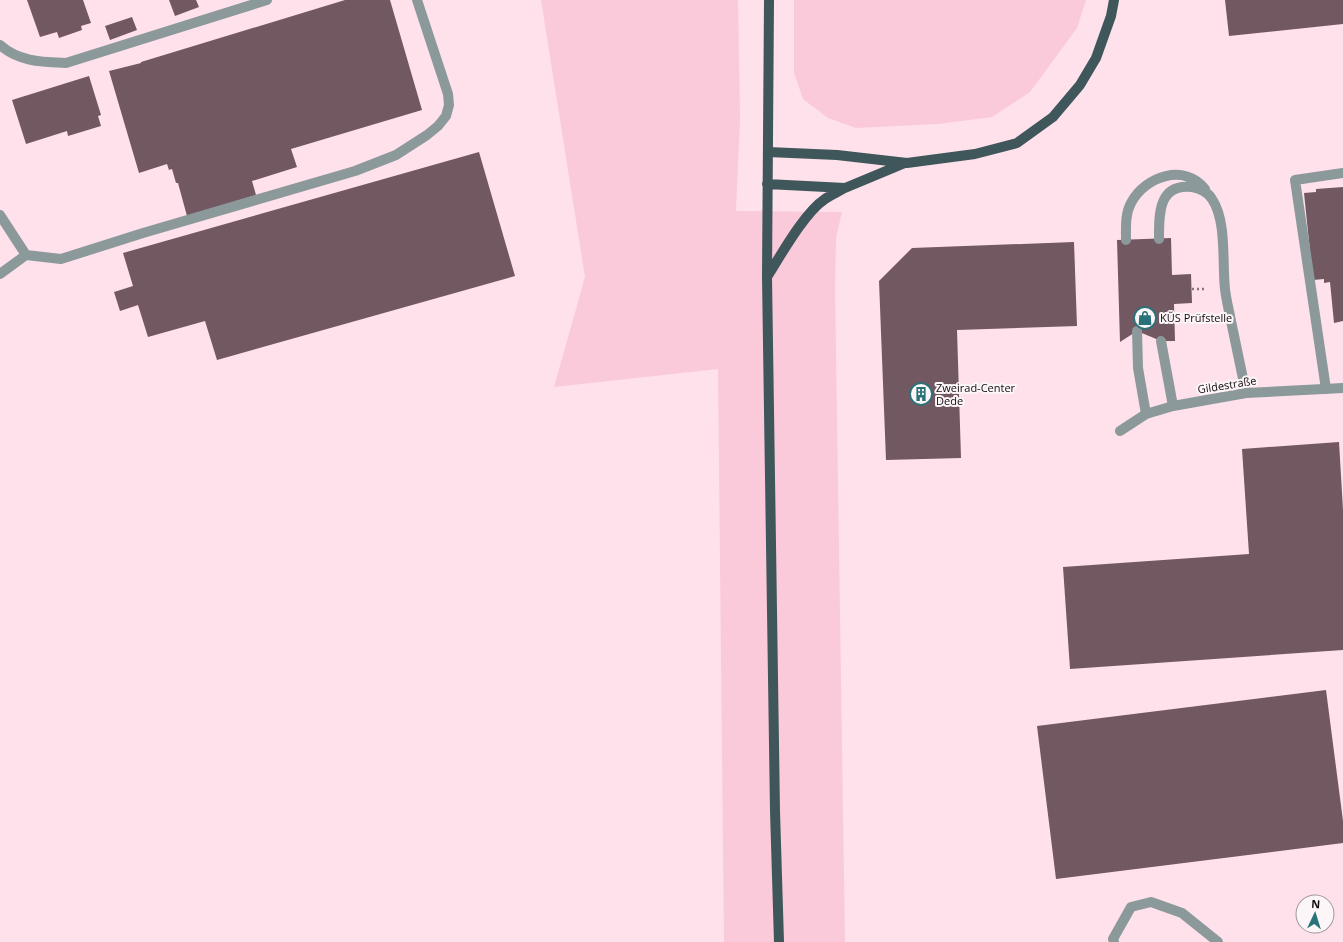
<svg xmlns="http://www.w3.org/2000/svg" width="1343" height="942" font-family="'Open Sans',sans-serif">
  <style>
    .green { fill: #fac9da }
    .building { fill: #715861 }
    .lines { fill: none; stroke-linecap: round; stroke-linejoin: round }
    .path { stroke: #867379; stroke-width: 2.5; stroke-dasharray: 2 3; stroke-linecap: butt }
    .service { stroke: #8c999b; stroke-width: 10 }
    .minor { stroke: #8c999b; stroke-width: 10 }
    .primary { stroke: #3f575a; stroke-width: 10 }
    .labels { text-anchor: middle; stroke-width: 4; stroke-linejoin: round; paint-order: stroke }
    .poi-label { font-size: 11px; fill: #150c0f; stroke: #fcf6f8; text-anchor: start }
    .street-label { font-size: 11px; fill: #150c0f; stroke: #fcf6f8 }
  </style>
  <rect width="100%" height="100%" fill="#fee1eb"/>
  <!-- green -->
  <path class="green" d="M541,0H738L740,119L736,211L842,212L836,238L835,288L845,942H724L718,369L554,387L585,277Z
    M794,0H1086L1077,28L1030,92L992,117L938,124L856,128L828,118L803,99L794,73Z"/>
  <!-- building -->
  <path class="building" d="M27,0H83L91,23L81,26L82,30L59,38L57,32L40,37Z
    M169,0H196L199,7L175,16Z
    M345,0H390L422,110L291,149L297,167L252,181L256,195L187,216L178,183H176L172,169L169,170L167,164L139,173L109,71L141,63V62Z
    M1225,0H1343V24L1229,36Z
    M132,17L137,30L110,40L105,26Z
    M89,76L101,115L98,116L101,126L68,136L67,131L26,144L12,100Z
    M479,152L515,276L217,360L205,321L148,337L138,305L120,311L114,292L133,286L123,253Z
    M1343,187V321L1334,323L1330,282L1324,283V279L1313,280L1304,193L1316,192V189Z
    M1171,238L1172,275L1191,274L1192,303L1174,304L1175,341H1161L1137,331L1120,342L1117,240Z
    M1074,242L1077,326L957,330L961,458L886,460L879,281L912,248Z
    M1339,442L1343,510V650L1070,669L1063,567L1249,554L1242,449Z
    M1326,690L1343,821V843L1056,879L1037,726Z"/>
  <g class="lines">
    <!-- path -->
    <path class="path" d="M1192,289H1206"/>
    <!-- service -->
    <path class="service" d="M0,45C19,62 43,62 66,63L267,0
      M0,215L26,255L0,274
      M1159,239C1159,215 1158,183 1192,187C1199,188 1208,192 1212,199C1227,221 1222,263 1225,289C1226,299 1229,310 1231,321C1236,345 1241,369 1246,393
      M1126,240C1126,227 1125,214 1131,203C1145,176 1185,163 1205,189
      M26,255L61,259L143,233L355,171L396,155L427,135L438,126L446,116L449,105L448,94L417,0
      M1137,331L1138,368L1146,414
      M1161,341L1173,406
      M1326,389L1295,180L1343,173"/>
    <!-- minor -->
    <path class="minor" d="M1120,431L1146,414L1173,406L1246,393L1343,388
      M1114,942L1113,939L1131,907L1151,902L1182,913L1218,942"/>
    <!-- primary -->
    <path class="primary" d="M769,0L767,277L775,811L779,942
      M768,152L837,155L907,163L975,154L1017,143L1053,117L1080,85L1096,58L1111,16L1114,0
      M767,184L845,188L905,163
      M767,277C781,255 804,213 825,199C831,195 838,192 844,188"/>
  </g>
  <!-- icons -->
  <defs>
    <g id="shop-ring" transform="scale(1.15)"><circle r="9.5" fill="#fcf6f8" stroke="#29727a" stroke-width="1.5"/><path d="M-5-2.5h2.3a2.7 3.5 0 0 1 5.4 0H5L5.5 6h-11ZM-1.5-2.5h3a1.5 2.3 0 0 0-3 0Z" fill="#29727a"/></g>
    <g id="building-ring" transform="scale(1.15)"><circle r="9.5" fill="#fcf6f8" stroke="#29727a" stroke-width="1.5"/><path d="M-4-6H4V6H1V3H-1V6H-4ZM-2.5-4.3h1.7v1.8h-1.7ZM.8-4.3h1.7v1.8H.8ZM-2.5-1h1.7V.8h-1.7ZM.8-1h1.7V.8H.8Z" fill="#29727a"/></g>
  </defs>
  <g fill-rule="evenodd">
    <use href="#shop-ring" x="1145" y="318"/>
    <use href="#building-ring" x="921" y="394"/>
  </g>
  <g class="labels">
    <!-- poi labels -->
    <g class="poi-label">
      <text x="1160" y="322">KÜS Prüfstelle</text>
      <text x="936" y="392">Zweirad-Center<tspan x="936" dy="13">Dede</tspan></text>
    </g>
    <!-- street labels -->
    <g class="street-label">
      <text transform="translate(1227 385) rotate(-9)" y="4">Gildestraße</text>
    </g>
  </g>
  <!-- north arrow -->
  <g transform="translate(1315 914) rotate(4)"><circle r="19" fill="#fcf6f8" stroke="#a0989b"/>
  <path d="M0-3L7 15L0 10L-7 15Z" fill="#29727a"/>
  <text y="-6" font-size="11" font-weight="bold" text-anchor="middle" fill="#150c0f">N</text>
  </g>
</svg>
